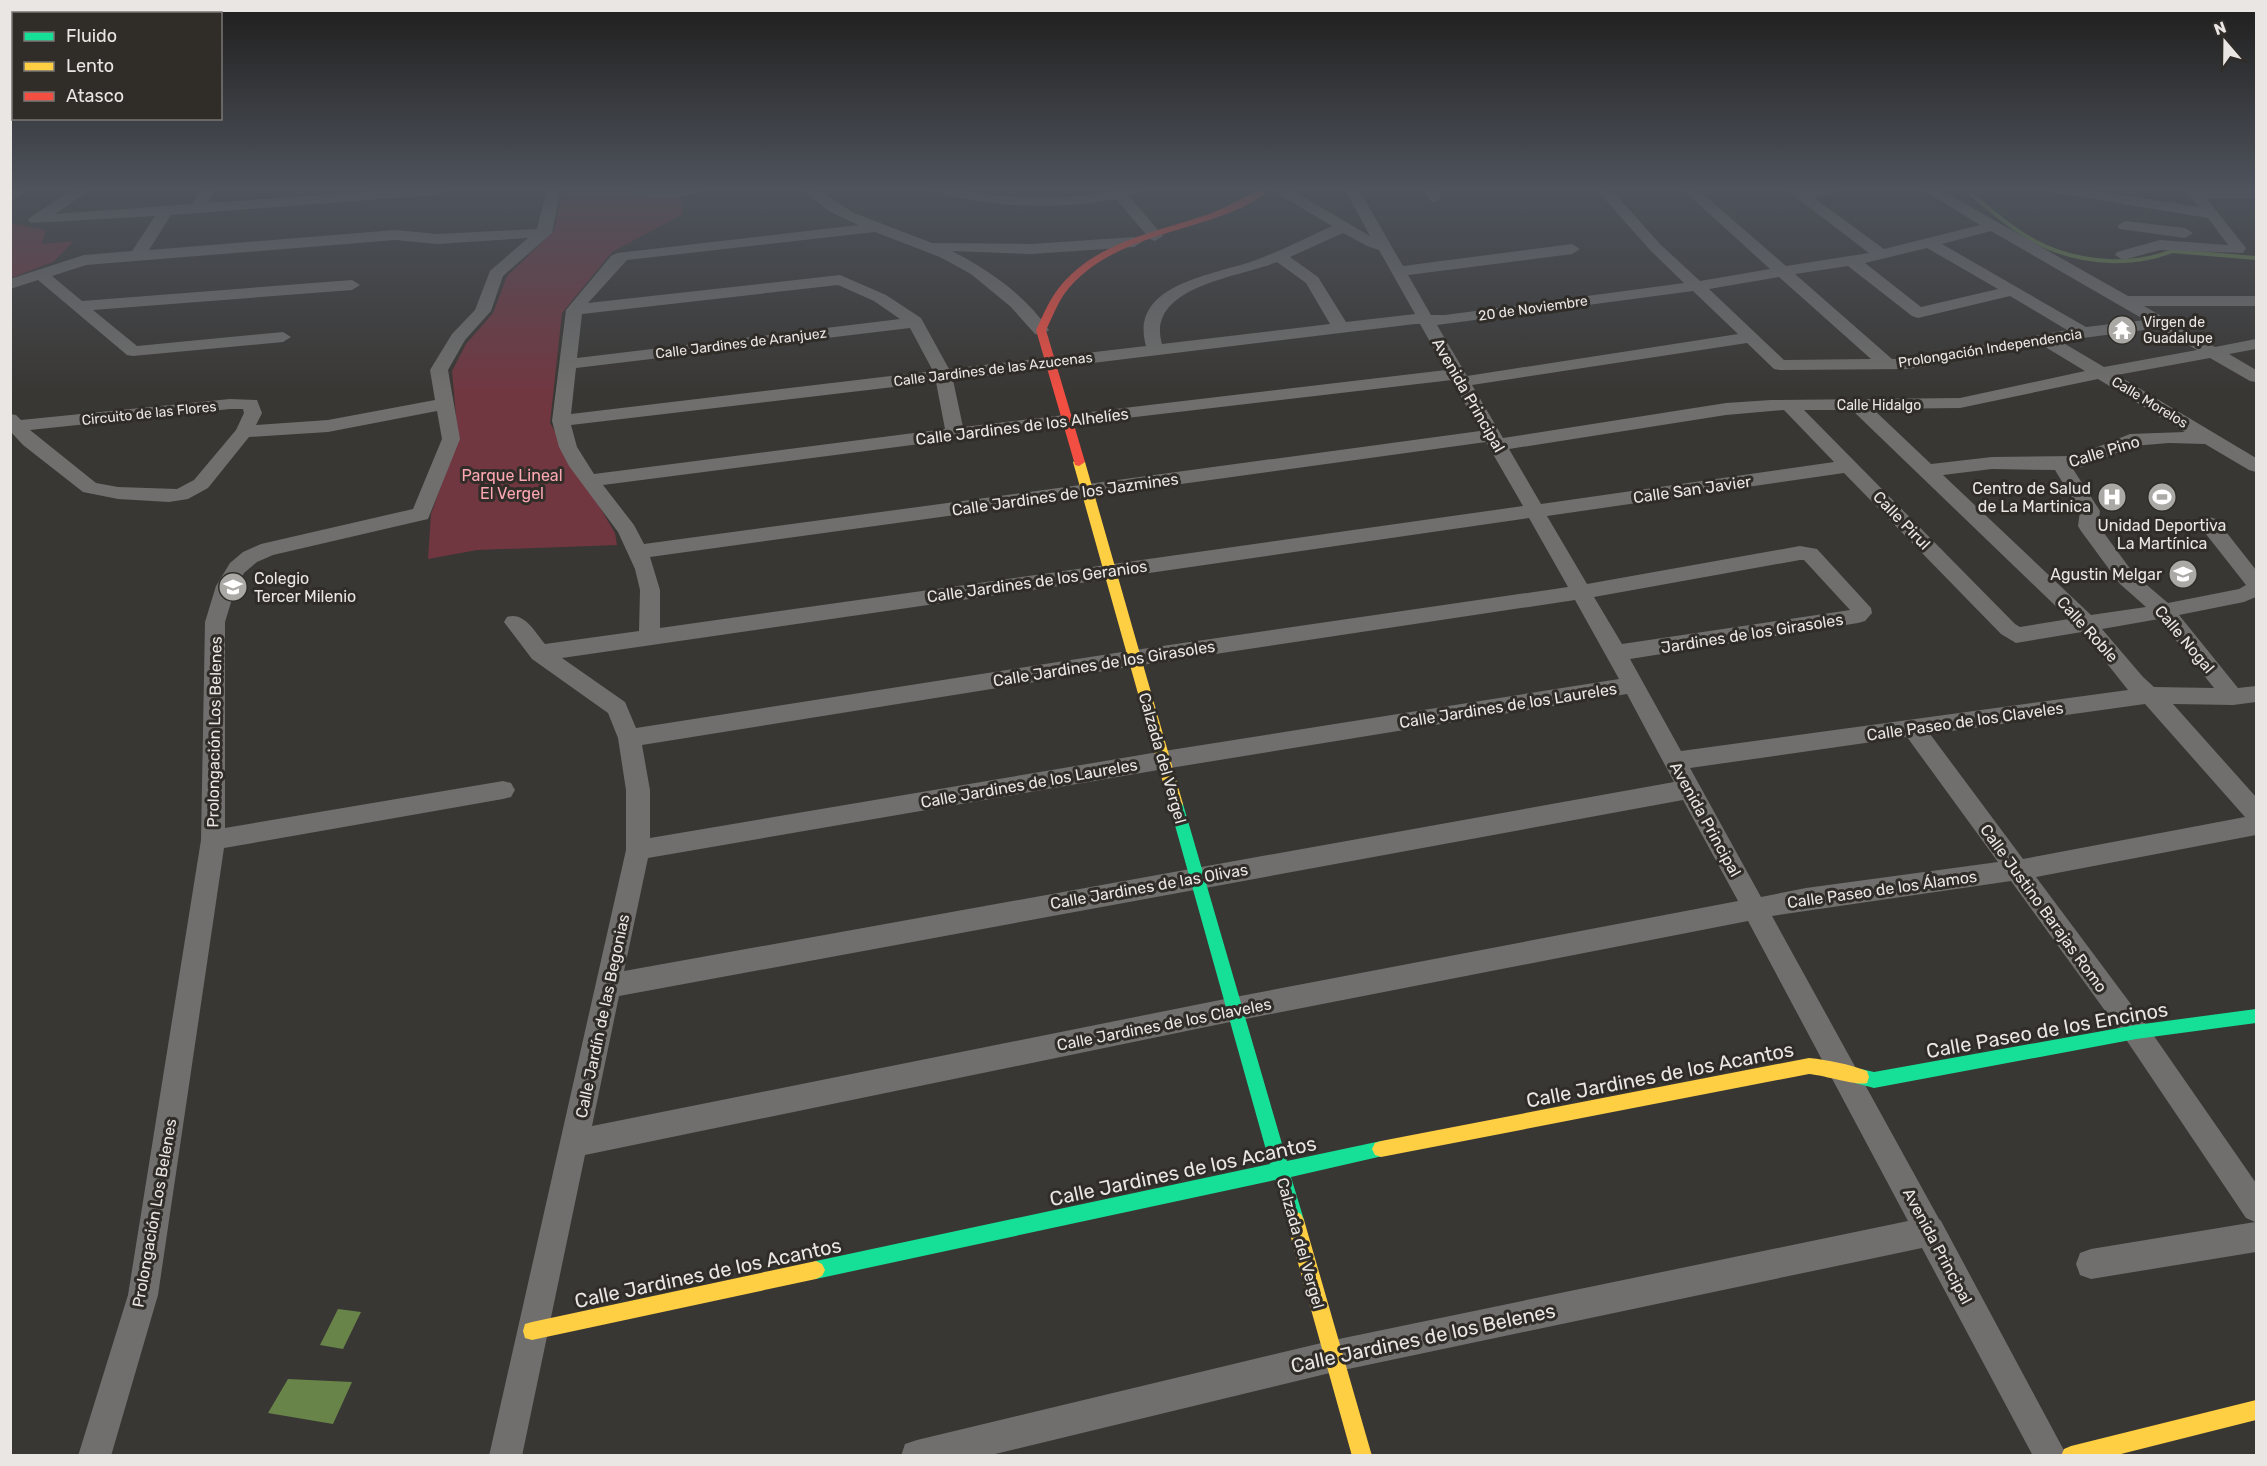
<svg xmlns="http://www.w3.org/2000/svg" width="2267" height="1466" font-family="Rubik,sans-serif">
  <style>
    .green { fill: #713741 }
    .water { fill: #688449 }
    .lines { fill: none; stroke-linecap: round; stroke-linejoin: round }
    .stream { stroke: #688449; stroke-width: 4 }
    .street { fill: #706f6d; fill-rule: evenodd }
    .fast { fill: #16e098; fill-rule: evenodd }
    .slow { fill: #ffcf43; fill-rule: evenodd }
    .jam { fill: #f24e42; fill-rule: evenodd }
    .labels { text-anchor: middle; stroke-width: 6; stroke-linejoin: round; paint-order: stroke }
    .far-street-label { font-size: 14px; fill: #e9e6e4; stroke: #302d29 }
    .far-poi-label { font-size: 14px; fill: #e9e6e4; stroke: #302d29; text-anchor: start }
    .street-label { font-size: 16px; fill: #e9e6e4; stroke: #302d29 }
    .park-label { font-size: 16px; fill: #fda7b2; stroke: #302d29 }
    .poi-label { font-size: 16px; fill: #e9e6e4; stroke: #302d29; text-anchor: end }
    .near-street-label { font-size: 20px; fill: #e9e6e4; stroke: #302d29 }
  </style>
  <rect width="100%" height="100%" fill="#393734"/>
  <!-- green -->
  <path class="green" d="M563,188H612L659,198L682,197L683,214L612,252L562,313L550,423L615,533L617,545L477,550L428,559L431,514L458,439L452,371L466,344L493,313L507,276L554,231Z
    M11,223L46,230L42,244L74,241L53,262L11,278Z"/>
  <!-- water -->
  <path class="water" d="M338,1309L361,1312L343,1349L320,1345Z
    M288,1379L352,1382L333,1424L268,1413Z"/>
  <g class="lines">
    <!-- stream -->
    <path class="stream" d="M1964,188C2012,228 2043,258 2109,261C2131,262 2152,259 2172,251L2256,258"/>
    <!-- street -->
    <path class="street" d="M16,188H33L10,201V191Z
      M76,188H93L55,214L192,204L202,188H216L208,203L420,188H451L449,191L435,195L171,215L149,250L395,230L437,234L537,229L547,188H561L552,233L503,276L491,311L465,340L448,370L460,439L428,519L273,555L257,562L244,573L236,586L225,622V828L503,781L511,783L515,790L511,797L503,799L224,848L158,1295L111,1456H78L128,1295L201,840L205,622L216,586L230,563L243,552L261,544L413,509L442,439L437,411L328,432L249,437L208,488L188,499L169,502L118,499L83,492L23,445L10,431V414L16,415L21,420L230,399L257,400L262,413L256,425L328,420L435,400L430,370L452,334L475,310L490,271L528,238L437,244L395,240L86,265L52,276L82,301L352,280L360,285L352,290L93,310L137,346L283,332L291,337L283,342L133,356L127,355L38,280L10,289V279L84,255L132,251L155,216L31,223L28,220L32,216ZM230,409H243L244,413L236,430L194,480L177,489L118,487L96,483L30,430Z
      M631,188H706L704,191C685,196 646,205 631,188Z
      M799,188H815L854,213L932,243L1031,244L1134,237L1142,242L1134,247L1031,254L952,251C989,270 1025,295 1049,330L1041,335L1035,334L1011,307L971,274L940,257L875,232L627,260L588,303L840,275L886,295L921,318L949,369L1146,346C1128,283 1216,275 1256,260C1282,250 1307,238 1332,226L1273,191L1271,188H1288L1370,236L1344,188H1358L1403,266L1572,244L1580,249L1572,254L1408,275L1431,315H1445L1684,283L1650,250L1595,188H1610L1660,244L1700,281L1770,269L1681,188H1696L1786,266L1869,253L1784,188H1800L1804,191L1817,188H1840L1838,191L1814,198L1884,249L1980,225L1920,188H1937L2128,296H2256V306H2144L2215,347L2256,339V349L2229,354L2256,370V382L2250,381L2210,358L2117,375L2256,458V472L2249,470L2205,444L2169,443L2133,446L2085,466L2073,469L2100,511L2098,525L2134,574L2168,603L2239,589L2246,585L2202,529L2199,524L2202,519L2209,517L2216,519L2256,570V597L2244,602L2179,615L2238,688L2256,686V702L2233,705L2173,704L2256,797V835L2036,877L2145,1023L2256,1183V1252L2091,1279L2080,1275L2076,1264L2080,1253L2091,1249L2255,1222L2246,1218L2127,1041L2011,881L1772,916L1939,1219L1941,1221L2067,1456H2033L1922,1248L1334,1372L987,1456H901L905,1444L917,1440L1334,1340L1908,1221L1748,921L1235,1021L585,1155L522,1456H489L626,850V790L618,738L608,713L532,659L504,622L507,617C524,611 535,632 545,644L639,631L640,590L635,569L618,532L569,466L559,447L552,421L566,310L611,256L617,253L858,225L829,211ZM1991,231L2145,320L2086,327L1942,244ZM1343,233L1367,246L1379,250L1415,314L1346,322L1318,277L1290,257ZM1927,248L1998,289L1921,307L1865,263ZM1277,262L1306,283L1330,324L1162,344C1145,286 1240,277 1277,262ZM1848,266L1912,316L1918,318L2010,296L2067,330L1909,359H1892L1795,274ZM1779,277L1871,359L1784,360L1709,289ZM838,285L874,301L900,319L577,358L582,314ZM1693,291L1738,334L1467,376L1437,325ZM1415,324H1420L1446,370L963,427L953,380ZM910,328L933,371L571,414L576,368ZM2159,328L2197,350L2104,367L2060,341ZM1747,343L1774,369L1780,370L1909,369L2042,345L2085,371L1960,398L1771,400L1726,403L1503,438L1472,385ZM2098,379L2185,432L2130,434L2075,456L1992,457L1931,464L1873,409L1960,408ZM1452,380L1480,431L644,544L634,525L603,485L1067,425ZM936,382L945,429L594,474L577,447L571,425ZM1784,410L1834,462L1541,504L1509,449L1726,415ZM1804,410H1852L2069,619L2020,627L2015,624ZM1486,442L1523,506L660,628V590L650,557ZM1992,469L2055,470L2080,511L2078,526L2081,531L2120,584L2146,607L2091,615L1943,475ZM1844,473L2001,634L2016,643L2082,632L2128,690L1681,751L1630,659L1858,623L1865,621L1872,613L1871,608L1817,549L1800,546L1587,584L1547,516ZM1529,518L1568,587L1135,650L636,728L625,702L562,658ZM1800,560H1804L1850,610L1622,644L1594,597ZM1575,600L1619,679L1164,751L650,838V790L642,745L1135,666ZM2159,619L2214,688L2154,687L2143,677L2102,629ZM1627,694L1674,782L624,971L648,858L1164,769ZM2145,704L2245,817L2023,859L1930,734ZM1907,737L1998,862L1806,888L1761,897L1690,768ZM1683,800L1738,901L1235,997L592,1126L619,996Z
      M928,188C950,186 971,193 993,195C1032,199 1071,199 1109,192L1107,188H1147L1145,191L1129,196L1163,236L1155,241L1150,239L1116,199C1053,211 992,207 930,191Z
      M1422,188H1436L1442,198L1435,202L1430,201Z
      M2043,188H2076L2199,207L2182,188L2256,190V198H2206L2246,248L2243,253L2160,250L2123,260L2115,255L2117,252L2160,240L2228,245L2208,218L2050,192Z
      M2125,221L2185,228L2193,233L2185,238L2120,229L2117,226Z"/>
    <!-- fast -->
    <path class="fast" d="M1176,798L1181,800L1183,804L1287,1161L1381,1141L1387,1143L1390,1149L1387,1155L1291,1177L1304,1220L1301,1226L1295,1229L1289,1226L1286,1220L1275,1180L816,1279L810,1276L807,1270L810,1264L816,1261L1270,1164L1169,804L1171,800Z
      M2256,1009V1023L2136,1039L1874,1088L1855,1083L1853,1077L1855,1071L1861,1069L1874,1072L2136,1025Z"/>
    <!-- slow -->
    <path class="slow" d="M1079,458L1085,462L1183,804L1181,808H1171L1169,804L1073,462Z
      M1809,1058C1829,1060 1848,1064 1867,1071L1869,1077L1867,1083C1857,1086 1823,1075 1809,1074L1381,1157L1375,1155L1372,1149L1375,1143L1381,1141Z
      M1295,1211L1301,1214L1304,1220L1372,1456H1352L1286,1220L1289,1214Z
      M816,1261L822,1264L825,1270L822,1276L816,1279L532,1340L525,1338L523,1331L525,1324L532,1322Z
      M2256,1400V1420L2113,1456H2061L2064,1449L2071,1446Z"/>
    <!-- jam -->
    <path class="jam" d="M1261,188H1271C1255,204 1228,214 1206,221C1156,237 1098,249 1065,293C1057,304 1052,318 1046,330L1085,462L1079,466L1075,465L1036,330C1043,316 1048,302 1058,289C1095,241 1158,232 1212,213C1229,206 1245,197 1261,188Z"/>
  </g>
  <!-- sky -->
  <linearGradient id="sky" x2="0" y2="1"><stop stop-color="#1f1e1d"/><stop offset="0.48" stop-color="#4e535c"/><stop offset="1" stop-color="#4e535c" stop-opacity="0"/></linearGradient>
  <rect width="2267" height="393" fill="url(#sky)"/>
  <!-- icons -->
  <defs>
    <g id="temple-disc" transform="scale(1.5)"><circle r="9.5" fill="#aba9a6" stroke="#302d29"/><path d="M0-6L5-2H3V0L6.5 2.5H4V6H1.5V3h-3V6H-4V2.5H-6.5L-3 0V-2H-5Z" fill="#fff"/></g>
    <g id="hospital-disc" transform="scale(1.5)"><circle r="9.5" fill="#aba9a6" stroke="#302d29"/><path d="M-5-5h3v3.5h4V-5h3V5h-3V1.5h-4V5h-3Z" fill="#fff"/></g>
    <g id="stadium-disc" transform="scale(1.5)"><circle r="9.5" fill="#aba9a6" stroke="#302d29"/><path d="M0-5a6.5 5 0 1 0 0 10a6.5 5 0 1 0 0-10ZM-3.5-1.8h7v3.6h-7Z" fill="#fff"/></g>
    <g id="school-disc" transform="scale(1.5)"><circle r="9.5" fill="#aba9a6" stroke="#302d29"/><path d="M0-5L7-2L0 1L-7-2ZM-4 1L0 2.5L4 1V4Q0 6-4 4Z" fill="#fff"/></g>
  </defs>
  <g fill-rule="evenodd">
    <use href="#temple-disc" x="2122" y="330"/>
    <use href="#hospital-disc" x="2112" y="497"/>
    <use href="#stadium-disc" x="2162" y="497"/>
    <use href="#school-disc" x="2183" y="574"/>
    <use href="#school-disc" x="233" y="587"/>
  </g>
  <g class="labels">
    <!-- far-street labels -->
    <g class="far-street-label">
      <text transform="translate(1533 308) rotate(-8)" y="5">20 de Noviembre</text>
      <text transform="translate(741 343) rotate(-7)" y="5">Calle Jardines de Aranjuez</text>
      <text transform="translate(1990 348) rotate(-9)" y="5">Prolongación Independencia</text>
      <text transform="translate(993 369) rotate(-7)" y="5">Calle Jardines de las Azucenas</text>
      <text transform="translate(2150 402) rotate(31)" y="5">Calle Morelos</text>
      <text x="1879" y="410">Calle Hidalgo</text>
      <text transform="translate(149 413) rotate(-6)" y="5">Circuito de las Flores</text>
    </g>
    <!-- far-poi labels -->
    <g class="far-poi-label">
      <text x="2143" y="327">Virgen de<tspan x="2143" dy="16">Guadalupe</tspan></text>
    </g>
    <!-- street labels -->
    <g class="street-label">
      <text transform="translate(1469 395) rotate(60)" y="6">Avenida Principal</text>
      <text transform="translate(1022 426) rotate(-7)" y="6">Calle Jardines de los Alhelíes</text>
      <text transform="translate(2104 451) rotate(-17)" y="6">Calle Pino</text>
      <text transform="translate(1692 489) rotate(-8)" y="6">Calle San Javier</text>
      <text transform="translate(1065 494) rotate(-8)" y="6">Calle Jardines de los Jazmines</text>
      <text transform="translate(1902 520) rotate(46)" y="6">Calle Pirul</text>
      <text transform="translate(1037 581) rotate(-8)" y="6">Calle Jardines de los Geranios</text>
      <text transform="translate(2088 629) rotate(48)" y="6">Calle Roble</text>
      <text transform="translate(1752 633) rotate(-9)" y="6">Jardines de los Girasoles</text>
      <text transform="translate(2185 639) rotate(50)" y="6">Calle Nogal</text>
      <text transform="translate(1104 663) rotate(-9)" y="6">Calle Jardines de los Girasoles</text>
      <text transform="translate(1508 705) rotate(-9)" y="6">Calle Jardines de los Laureles</text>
      <text transform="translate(1965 721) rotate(-8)" y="6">Calle Paseo de los Claveles</text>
      <text transform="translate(214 732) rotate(-89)" y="6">Prolongación Los Belenes</text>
      <text transform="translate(1163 758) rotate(74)" y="6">Calzada del Vergel</text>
      <text transform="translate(1029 783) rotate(-10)" y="6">Calle Jardines de los Laureles</text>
      <text transform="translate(1706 819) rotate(61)" y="6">Avenida Principal</text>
      <text transform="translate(1149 886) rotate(-10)" y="6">Calle Jardines de las Olivas</text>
      <text transform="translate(1882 889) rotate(-8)" y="6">Calle Paseo de los Álamos</text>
      <text transform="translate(2044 908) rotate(54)" y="6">Calle Justino Barajas Romo</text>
      <text transform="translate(602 1016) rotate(-78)" y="6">Calle Jardín de las Begonias</text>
      <text transform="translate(1164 1024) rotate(-11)" y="6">Calle Jardines de los Claveles</text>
      <text transform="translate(154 1213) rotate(-80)" y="6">Prolongación Los Belenes</text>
      <text transform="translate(1301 1243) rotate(74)" y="6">Calzada del Vergel</text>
      <text transform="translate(1938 1246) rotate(62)" y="6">Avenida Principal</text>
    </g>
    <!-- park labels -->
    <g class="park-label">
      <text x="512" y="481">Parque Lineal<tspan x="512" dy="18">El Vergel</tspan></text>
    </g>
    <!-- poi labels -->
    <g class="poi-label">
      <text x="2091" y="494">Centro de Salud<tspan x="2091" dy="18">de La Martinica</tspan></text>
      <text x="2162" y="531" text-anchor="middle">Unidad Deportiva<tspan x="2162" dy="18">La Martínica</tspan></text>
      <text x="2162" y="580">Agustin Melgar</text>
      <text x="254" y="584" text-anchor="start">Colegio<tspan x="254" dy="18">Tercer Milenio</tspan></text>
    </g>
    <!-- near-street labels -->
    <g class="near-street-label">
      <text transform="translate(2047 1030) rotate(-10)" y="7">Calle Paseo de los Encinos</text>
      <text transform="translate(1660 1075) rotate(-11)" y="7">Calle Jardines de los Acantos</text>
      <text transform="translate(1183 1171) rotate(-12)" y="7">Calle Jardines de los Acantos</text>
      <text transform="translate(708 1273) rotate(-12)" y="7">Calle Jardines de los Acantos</text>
      <text transform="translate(1423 1338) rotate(-12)" y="7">Calle Jardines de los Belenes</text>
    </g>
  </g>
  <!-- border -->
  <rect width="2267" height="1466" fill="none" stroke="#e9e6e4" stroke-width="24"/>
  <!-- legend -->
  <rect x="12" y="12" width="210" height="108" fill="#302d29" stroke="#7a7774" stroke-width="1.5"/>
  <rect x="24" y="32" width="30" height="9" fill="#16e098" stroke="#7a7774" stroke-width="1.5"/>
  <text x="66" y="42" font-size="18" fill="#e9e6e4">Fluido</text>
  <rect x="24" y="62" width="30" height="9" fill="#ffcf43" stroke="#7a7774" stroke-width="1.5"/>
  <text x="66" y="72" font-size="18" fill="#e9e6e4">Lento</text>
  <rect x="24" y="92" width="30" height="9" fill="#f24e42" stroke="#7a7774" stroke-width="1.5"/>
  <text x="66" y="102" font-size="18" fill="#e9e6e4">Atasco</text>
  <!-- north arrow -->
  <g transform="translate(2225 42) rotate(340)" stroke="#302d29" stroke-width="4.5" paint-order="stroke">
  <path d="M0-4.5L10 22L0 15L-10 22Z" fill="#e9e6e4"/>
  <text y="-9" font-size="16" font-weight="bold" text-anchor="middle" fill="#e9e6e4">N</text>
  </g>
</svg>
